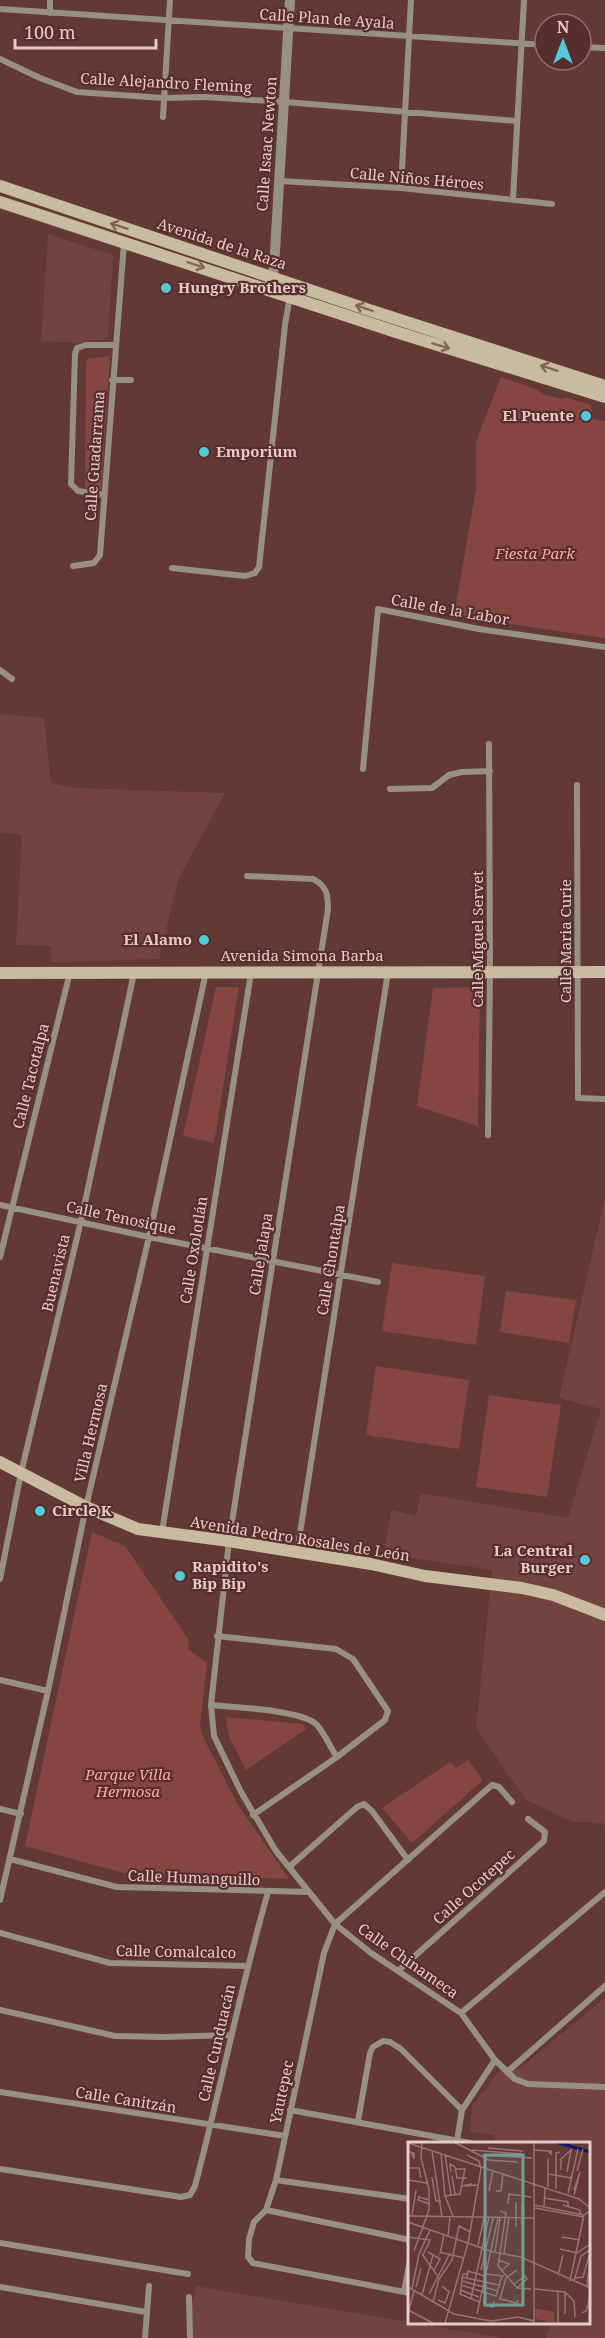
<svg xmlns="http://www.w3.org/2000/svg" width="605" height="2338" font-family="'Noto Serif',serif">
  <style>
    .built { fill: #73433f }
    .green { fill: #854641 }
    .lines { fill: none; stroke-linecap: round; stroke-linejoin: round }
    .minor { stroke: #999180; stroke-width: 6 }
    .tertiary { stroke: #999180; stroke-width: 10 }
    .secondary { stroke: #c8bb9f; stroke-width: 12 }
    .oneway { stroke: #846659 }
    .poi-dot { fill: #52cbd9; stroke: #572e2b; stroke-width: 2 }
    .labels { text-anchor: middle; stroke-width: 4.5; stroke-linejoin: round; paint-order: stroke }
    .street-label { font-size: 15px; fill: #e6ccc9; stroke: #572e2b }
    .poi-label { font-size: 15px; font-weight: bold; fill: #e6ccc9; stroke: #572e2b; text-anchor: start }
    .park-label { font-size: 15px; font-style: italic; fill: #ffaaa1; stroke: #572e2b }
    .inset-river { fill: none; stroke: #091a6b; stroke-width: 3 }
    .inset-road { fill: none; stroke: #977470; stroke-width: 1.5 }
    .view { fill: #709d97; fill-opacity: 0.15; stroke: #709d97; stroke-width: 3 }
    .inset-edge { fill: none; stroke: #e6ccc9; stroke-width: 3 }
  </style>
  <rect width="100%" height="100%" fill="#623935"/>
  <!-- built -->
  <path class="built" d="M48,234L113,255L108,338L78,343L41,341Z
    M0,714L44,718L51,783L77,788L225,793L179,878L159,959L51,962V946L16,945L22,835L0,833Z
    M605,1198V1827L603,1823L573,1822L526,1800L476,1728L492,1570L384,1554L391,1510L416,1516L421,1493L568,1518L601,1409L559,1398Z
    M605,1998V2338H546L551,2322H588V2143H494L495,2135L470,2132L472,2106L500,2070L519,2069Z
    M196,2286L503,2338H190L189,2323Z"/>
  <!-- green -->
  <path class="green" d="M110,356L101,492L85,488L86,364L87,359Z
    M501,377L538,390L542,394L563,399L564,397L591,405L594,419L605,421V638L454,616L476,489V442Z
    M216,987H239L214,1143L183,1136Z
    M480,987L478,1126L417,1106L433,988Z
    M392,1263L485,1276L476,1345L382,1331Z
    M506,1291L576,1300L569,1343L500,1332Z
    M376,1366L469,1380L459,1449L366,1435Z
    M489,1395L561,1405L547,1497L476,1487Z
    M92,1532L125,1546L189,1640L188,1649L207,1663L200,1727L206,1743L238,1805L289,1879L124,1873L25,1846Z
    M226,1717L303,1724L306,1729L246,1770L229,1737Z
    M468,1760L483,1780L412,1843L382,1808L450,1762L456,1768Z"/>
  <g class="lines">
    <!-- minor -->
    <path class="minor" d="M0,9L545,45
      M50,13V0
      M581,47L605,48
      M0,59L40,78L77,92L163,98L205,97L285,102L517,121
      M163,117L170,0
      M280,181L401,188L552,204
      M401,188L411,0
      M513,199L524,0
      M112,380H131
      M104,495L78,491L71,484L75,354L77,348L86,345H115
      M73,566L94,563L100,555L124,243
      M172,568L245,576L255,573L259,567L285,325L290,296
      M0,670L12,679
      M363,769L378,609L479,629L605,647
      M577,785L578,1098L605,1099
      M390,789L432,788L449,775L462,772L490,771
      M247,876L313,879C327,886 328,895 328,909L229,1541L211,1705L214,1736L241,1792L276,1851L335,1924L371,1953L461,2013L495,2060L515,2079L528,2084L605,2087
      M488,1135L490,971L489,744
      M0,1205L149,1237L378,1282
      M0,1257L70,972
      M162,1532L251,973
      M297,1552L388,972
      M0,1579L21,1473L81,1221L134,973
      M217,1636L336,1649L353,1659L388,1711L385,1720L337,1757L253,1815
      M0,1680L48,1691
      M211,1705C233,1707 304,1710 317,1725C325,1734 330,1747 337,1757
      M0,1809L21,1814
      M10,1859L117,1887L309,1892
      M289,1867L357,1807L364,1804L372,1811L408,1860
      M0,1900L48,1691L86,1507L149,1237L206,972
      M0,1933L110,1963L247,1966
      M398,1971L544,1841L545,1832L528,1819
      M0,2010L115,2036L164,2037L232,2035
      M461,2013L605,1892
      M507,2072L605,1986
      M0,2092L285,2136
      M290,2110L470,2143
      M462,2110L495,2060
      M358,2121L370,2053L373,2047L383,2041L390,2042L401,2049L462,2110L457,2141
      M0,2169L181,2197L190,2195L195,2186C221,2088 240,1989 268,1892
      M276,2180L410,2199
      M266,2210L410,2240
      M0,2243L188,2274
      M0,2287L146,2312
      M404,2292L410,2260
      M410,2293L253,2263L248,2257L249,2239L254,2222L266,2210L276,2180L324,1953L335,1924L492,1785L499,1787L512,1802
      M189,2297L190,2338
      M145,2338L149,2286"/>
    <!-- tertiary -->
    <path class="tertiary" d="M269,288L274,268L290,0"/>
    <!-- secondary -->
    <path class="secondary" d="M0,186L369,310L605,386
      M0,202L396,332L605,397
      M0,973L605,972
      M0,1462L86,1507L138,1529L229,1541L371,1564L425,1576L522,1588L553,1595L605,1615"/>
  </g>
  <!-- one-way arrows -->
  <defs><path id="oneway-shaft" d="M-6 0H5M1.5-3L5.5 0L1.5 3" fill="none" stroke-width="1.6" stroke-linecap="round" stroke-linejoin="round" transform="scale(1.5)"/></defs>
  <g class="oneway">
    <use href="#oneway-shaft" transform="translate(119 226) rotate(-162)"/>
    <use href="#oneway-shaft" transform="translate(196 265) rotate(18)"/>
    <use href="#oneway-shaft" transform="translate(364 308) rotate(-161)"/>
    <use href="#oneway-shaft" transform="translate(441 346) rotate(17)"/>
    <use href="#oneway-shaft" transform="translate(549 368) rotate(-162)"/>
  </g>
  <!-- markers -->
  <g class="poi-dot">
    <circle cx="166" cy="288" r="6"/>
    <circle cx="586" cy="416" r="6"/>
    <circle cx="204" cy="452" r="6"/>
    <circle cx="204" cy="940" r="6"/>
    <circle cx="40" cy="1511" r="6"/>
    <circle cx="585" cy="1560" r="6"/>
    <circle cx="180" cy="1576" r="6"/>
  </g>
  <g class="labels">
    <!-- street labels -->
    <g class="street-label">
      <text transform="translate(327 19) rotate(4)" y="5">Calle Plan de Ayala</text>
      <text transform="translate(166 83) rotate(3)" y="5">Calle Alejandro Fleming</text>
      <text transform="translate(267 144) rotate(-86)" y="5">Calle Isaac Newton</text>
      <text transform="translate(417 179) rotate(5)" y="5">Calle Niños Héroes</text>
      <text transform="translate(222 244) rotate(18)" y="5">Avenida de la Raza</text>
      <text transform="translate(95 456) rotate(-86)" y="5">Calle Guadarrama</text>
      <text transform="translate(450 610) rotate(10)" y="5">Calle de la Labor</text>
      <text transform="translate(478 939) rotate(-90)" y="5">Calle Miguel Servet</text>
      <text transform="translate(566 941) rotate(-90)" y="5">Calle Maria Curie</text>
      <text x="302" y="961">Avenida Simona Barba</text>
      <text transform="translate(31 1076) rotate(-76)" y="5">Calle Tacotalpa</text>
      <text transform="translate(121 1218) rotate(12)" y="5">Calle Tenosique</text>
      <text transform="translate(194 1250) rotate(-81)" y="5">Calle Oxolotlán</text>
      <text transform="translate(261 1254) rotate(-81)" y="5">Calle Jalapa</text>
      <text transform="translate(331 1260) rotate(-81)" y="5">Calle Chontalpa</text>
      <text transform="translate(56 1273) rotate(-77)" y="5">Buenavista</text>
      <text transform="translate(91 1433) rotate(-77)" y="5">Villa Hermosa</text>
      <text transform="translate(300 1539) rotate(9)" y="5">Avenida Pedro Rosales de León</text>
      <text transform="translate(194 1878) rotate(2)" y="5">Calle Humanguillo</text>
      <text transform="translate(474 1887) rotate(-42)" y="5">Calle Ocotepec</text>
      <text transform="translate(176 1952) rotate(1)" y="5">Calle Comalcalco</text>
      <text transform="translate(408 1961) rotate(35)" y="5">Calle Chinameca</text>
      <text transform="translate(217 2043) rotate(-77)" y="5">Calle Cunduacán</text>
      <text transform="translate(282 2092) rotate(-78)" y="5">Yautepec</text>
      <text transform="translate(126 2100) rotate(9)" y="5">Calle Canitzán</text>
    </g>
    <!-- poi labels -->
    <g class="poi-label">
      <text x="178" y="293">Hungry Brothers</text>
      <text x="574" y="421" text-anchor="end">El Puente</text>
      <text x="216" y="457">Emporium</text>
      <text x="192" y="945" text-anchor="end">El Alamo</text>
      <text x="52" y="1516">Circle K</text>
      <text x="573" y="1556" text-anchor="end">La Central<tspan x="573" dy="17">Burger</tspan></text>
      <text x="192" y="1572">Rapidito's<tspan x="192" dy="17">Bip Bip</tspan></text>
    </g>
    <!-- park labels -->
    <g class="park-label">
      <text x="535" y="559">Fiesta Park</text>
      <text x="128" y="1780">Parque Villa<tspan x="128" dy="17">Hermosa</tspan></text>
    </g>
  </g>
  <!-- overview -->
  <g transform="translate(408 2142)">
    <rect width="182" height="182" fill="#623935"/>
    <path d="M126,166L146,170V181L128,177Z" fill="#854641"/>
    <path class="inset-river" d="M148,0L182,10"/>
    <path class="inset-road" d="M46,0L81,18L110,20M126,0V181M0,1L171,57L182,66M80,6L115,9M64,8L114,12M126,8L142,9H143V12L140,9M0,9L5,11H6V17L3,10M24,9L34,75M33,12L37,54L45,74M37,13L43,53M74,13L124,16M140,16V45M0,26H11L13,36M153,28V17L163,8L159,30M169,29L175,7M43,30L42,22L47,25L49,36H59M140,32L163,36M182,32V58M44,34L47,52M24,35L28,59H33M0,38L19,41M64,42L54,44L70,43M148,47V11L152,10M166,48L172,30L166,53M81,49L85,28M88,49H93L95,32M160,51L170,7M37,54L52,52L57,27H47M136,56L160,60V64M21,58L11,55L10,58L22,62M100,62L101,52L123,55M114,63V83M126,63L176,73M155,63L172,68V72M136,64L137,46M127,66L176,75M92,69L98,71L90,124L109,146L123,147M4,73L8,48M0,74L126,76M0,80L85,110L113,115L182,146M108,85V60M40,94L42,75M0,95L22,98L15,113M154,95L172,98M70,103L76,76M152,107L169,111L182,102M6,109L21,68V47L13,16L14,0M20,110L32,117L26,128M32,110L56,116M87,110L92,76M96,111L101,75M14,112L29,133M32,112L36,93M90,118L101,122L93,129M73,128L85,76M109,128L98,136L92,157L109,161L110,158M59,132H55L52,152L71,160M77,132L96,134M150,133L155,113M54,135L91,143M59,135L60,129L77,134M167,136L175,135L181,114M54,139L90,149M162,139L176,73L182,69M166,139L173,114L182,108M106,142L117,134L119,137L109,146M53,143L88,154L94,134M179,144L182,118M0,145L46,172L83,179L110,175L126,179M8,145L13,126M4,147L11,112L22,88M127,147L157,150L166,159L167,175M52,148L71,155M21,152L41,113M14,153L25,113M63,156L81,75M76,156V163L85,165L86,159M30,158L37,161L41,150L34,144M25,160L31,137L44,118L51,84L62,90M0,168L25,181M1,168L6,149M174,171L178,169L182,156M69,172L90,76M157,172V150M37,181L60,101L73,27L71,19L59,13M150,181V149"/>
    <path class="view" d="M77,13H115V163H77Z"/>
    <rect width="182" height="182" class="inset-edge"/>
  </g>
  <!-- north arrow -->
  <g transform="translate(563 42)"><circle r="28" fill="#572e2b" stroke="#906d6a" stroke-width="1.5"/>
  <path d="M0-4.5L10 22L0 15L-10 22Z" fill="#52cbd9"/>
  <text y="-9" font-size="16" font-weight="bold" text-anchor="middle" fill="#e6ccc9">N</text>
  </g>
  <!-- scale -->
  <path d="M15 39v9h141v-9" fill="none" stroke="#e6ccc9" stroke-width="3"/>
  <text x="24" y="39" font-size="18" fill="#e6ccc9" stroke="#572e2b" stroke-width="4.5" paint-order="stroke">100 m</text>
</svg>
